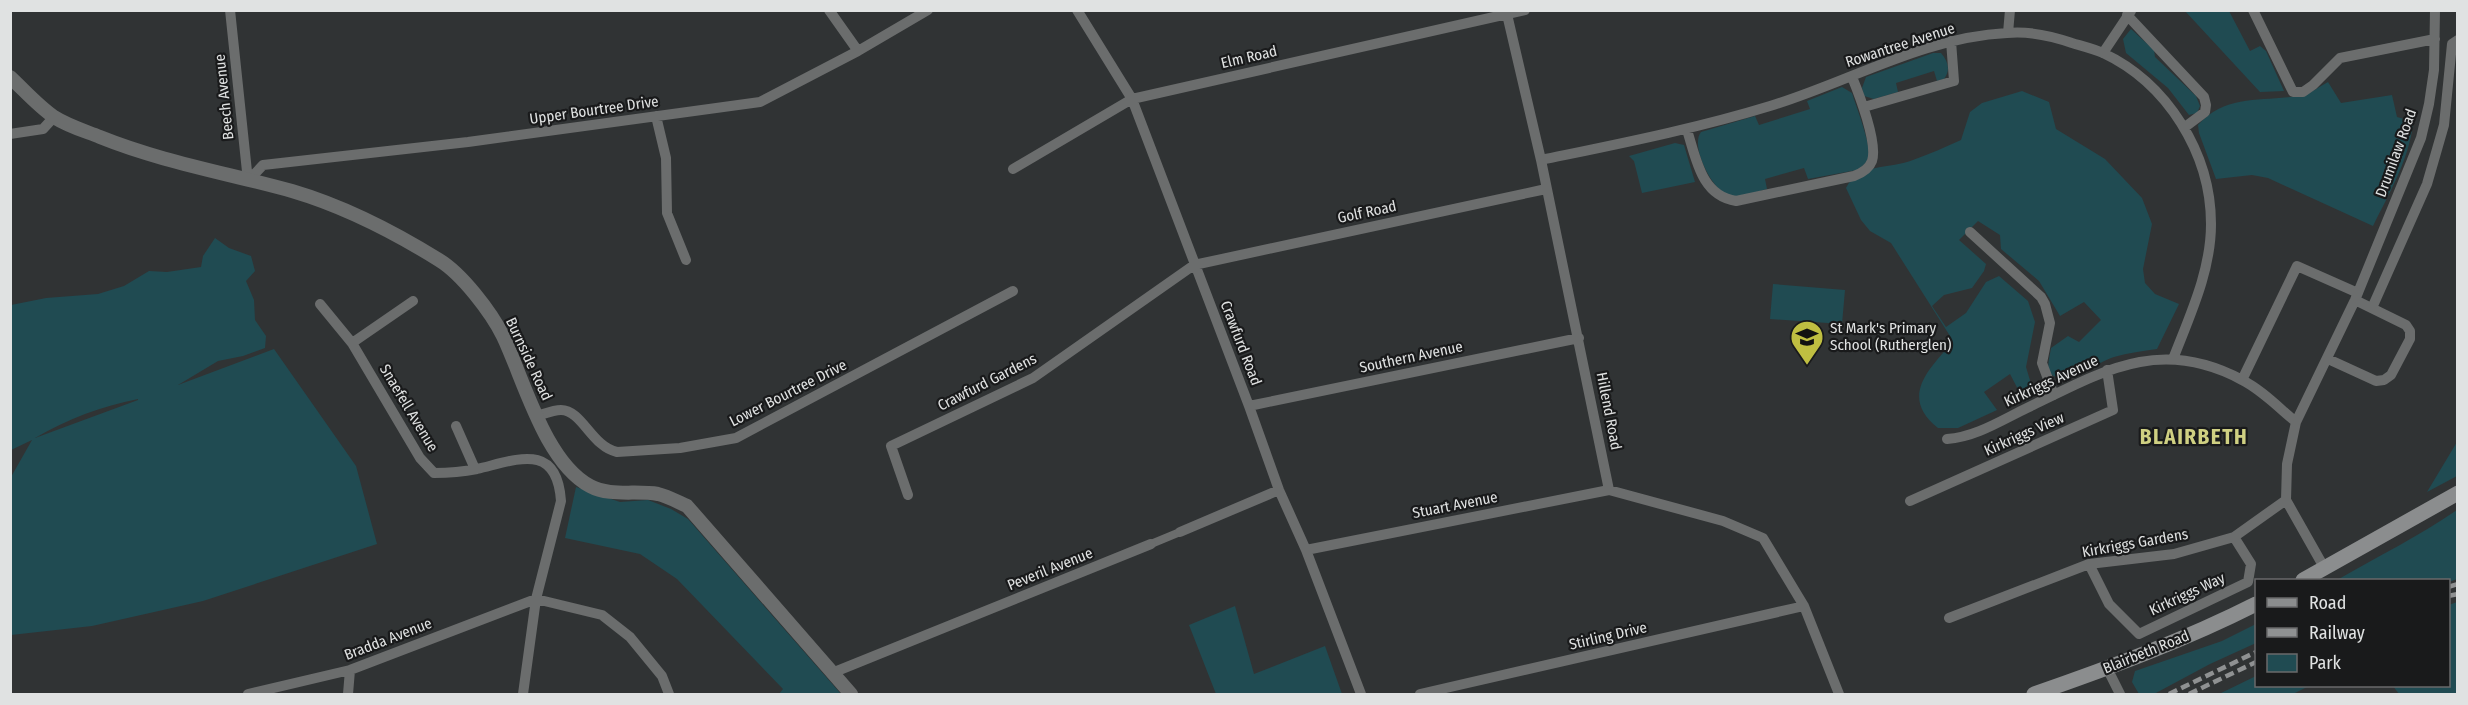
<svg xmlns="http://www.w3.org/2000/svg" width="2468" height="705" font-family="'Fira Sans Condensed',sans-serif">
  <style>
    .green { fill: #204b52; fill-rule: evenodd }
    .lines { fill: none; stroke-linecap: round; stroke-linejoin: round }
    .pedestrian { stroke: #6b6d6d; stroke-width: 8 }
    .minor { stroke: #6b6d6d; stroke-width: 10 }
    .tertiary { stroke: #6b6d6d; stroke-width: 14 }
    .secondary { stroke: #8b8d8e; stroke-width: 15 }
    .rail { stroke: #8f9192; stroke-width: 4.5; stroke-dasharray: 9 4.5; stroke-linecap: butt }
    .labels { text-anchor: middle; stroke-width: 4.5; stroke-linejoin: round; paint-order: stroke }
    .street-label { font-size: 15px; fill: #e0e2e2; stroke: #191a1b }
    .poi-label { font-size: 15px; fill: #e0e2e2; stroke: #191a1b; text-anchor: start }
    .district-label { font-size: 21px; font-weight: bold; letter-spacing: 1.5px; fill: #cfd082; stroke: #191a1b }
  </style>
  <rect width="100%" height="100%" fill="#303334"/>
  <!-- green -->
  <path class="green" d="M2185,11H2229L2250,51L2260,46L2266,51L2284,91L2260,92Z
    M2131,29L2154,50L2155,57L2196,96L2200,106L2197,113L2189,115L2168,88L2126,53L2123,39Z
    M1933,53H1941C1948,61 1951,70 1944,79L1937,81L1934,71L1896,83L1898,92L1874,99L1864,96L1862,88L1866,77Z
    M2328,82L2341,103L2392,95L2397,117L2411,121L2413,124C2409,159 2389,194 2373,226L2268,178L2252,175L2216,179L2199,133L2198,125C2228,92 2265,103 2303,95C2312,93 2320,86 2328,82Z
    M1842,87L1852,93C1856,106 1870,142 1869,155C1868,162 1863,166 1857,170L1808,179L1804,168L1765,179L1767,189C1755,192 1737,200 1725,194C1711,186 1690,146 1701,132L1755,116L1759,125L1810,109L1807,101Z
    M2022,91L2049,102L2056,129L2105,159L2142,198L2152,224L2143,269L2145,283L2155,294L2179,304L2157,349C2143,351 2128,353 2114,357C2101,361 2064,385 2052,375C2045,370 2050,356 2051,348L2068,336L2079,342L2101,320L2084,302L2060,316L2039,281L2001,249L2000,235L1978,221L1959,240L1986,264L1984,271L1972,288L1944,295L1932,306L1946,327L1966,313L1986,282L1999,276L2028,301L2035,322L2026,367L2032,387L2022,397L2010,374L1984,392L1997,410L1958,428H1938C1899,397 1929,369 1952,343L1950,336L1891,243L1870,231L1861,220L1846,188C1858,163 1891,169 1913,160C1930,154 1945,147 1961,140L1970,112L1982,103Z
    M1675,143L1684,145L1695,182L1642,193L1634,161L1629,156Z
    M215,238L229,248L251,256L255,271L246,281L254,300L255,320L266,336L265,348L243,356L218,361L178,385L274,349L356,466L377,544L203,601L92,626L11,635V477L32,440L11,450V305L46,298L98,294L124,286L149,271L167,272L201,267L203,256ZM138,399V400L35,438C67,419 102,406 138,399Z
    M1773,284L1845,290L1842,324L1770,319Z
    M2457,442V476L2427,492Z
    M576,487L620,502L648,500L671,509L688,519L841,694H779L783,689L677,579L640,554L565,538Z
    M2457,510V579L2449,582L2337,580C2377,557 2419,536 2457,510Z
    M2457,602V694H2399L2393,686H2448L2449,605Z
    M1235,606L1254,674L1325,646L1342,694H1216L1189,625Z
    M2256,624V643L2210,664L2154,694H2139L2132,682L2135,671L2222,641Z
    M2256,676V686H2309L2293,694H2219Z"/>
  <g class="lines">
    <!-- pedestrian -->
    <path class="pedestrian" d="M1151,544L1180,532"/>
    <!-- minor -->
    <path class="minor" d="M230,10L248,181
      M829,10L858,51
      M1077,10L1132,99L1249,406L1279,490L1306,550L1361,694
      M1506,10L1541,160L1609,490
      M2253,10L2293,92H2303L2313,85L2340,58L2435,39
      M2127,15L2204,97L2206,105L2205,112L2185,127
      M2008,33L2010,10
      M2103,53L2131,11
      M1864,107L1954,81L1951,41
      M656,116L666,158L667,213L686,260
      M1687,130C1696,158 1701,196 1736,201L1854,176C1862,173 1869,169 1872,161C1878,143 1859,94 1852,77
      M10,134L43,129L54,117
      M1541,160C1618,144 1695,129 1770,106C1849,82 1924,37 2007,33C2029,31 2052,36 2072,43C2082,46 2094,49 2103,53C2167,83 2211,153 2211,224C2211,271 2190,315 2173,359
      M1013,169L1132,99L1525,10
      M248,181L263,165L468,142L760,102L858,51L928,10
      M1970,232L2041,297L2045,304L2050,323L2042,363L2054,395
      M320,304L352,343L420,458L434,473C448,473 462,472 477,469C516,460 557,441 561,501L536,599L523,694
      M2372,308L2427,184L2444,125L2452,44L2458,40
      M352,343L413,301
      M2328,359L2376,381L2384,380L2391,375L2410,339V331L2406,325L2355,300
      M2242,380L2297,266L2358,293
      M1249,406L1579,338
      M537,416C544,414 553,410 561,410C582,410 592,447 617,452L680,448L736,438L1013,291
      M456,426L475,469
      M1947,439C1976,437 2002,420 2027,408C2103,371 2160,336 2242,380C2262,390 2279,408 2296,422
      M908,495L891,446L1033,378L1194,265L1546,189
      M1910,501L2113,410L2107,370
      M1180,532L1279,490
      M1306,550L1609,490L1723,521L1763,538L1804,606L1839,694
      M2089,564L2109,604L2139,634L2248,582L2251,564L2234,537
      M2325,569L2286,500L2287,464L2296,422L2355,300L2421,138L2429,104L2434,70L2435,10
      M1949,618L2089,564L2174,554L2234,537L2286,500
      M2107,668L2120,694
      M832,673L1151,544
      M248,694L350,670L536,599L602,615L630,637L662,676L669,694
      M348,694L350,670
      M1420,694L1804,606"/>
    <!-- tertiary -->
    <path class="tertiary" d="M10,77C24,90 38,106 54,117C68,126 85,131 100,137C162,162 227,173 292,191C343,206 394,232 439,260C462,274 491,312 503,336C524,380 545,462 590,486C610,497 636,490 658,494C667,496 678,502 687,506L851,694"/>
    <!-- secondary -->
    <path class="secondary" d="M2303,580L2458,493
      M2034,694C2109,668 2185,640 2256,604"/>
    <!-- rail -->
    <path class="rail" d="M2448,587L2458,584
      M2448,596L2458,594
      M2169,694L2256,652
      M2189,694L2256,662"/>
  </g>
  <!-- icons -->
  <defs>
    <g id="school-pin" transform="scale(1.725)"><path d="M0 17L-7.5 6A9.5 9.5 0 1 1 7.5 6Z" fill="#bfbe41" stroke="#191a1b"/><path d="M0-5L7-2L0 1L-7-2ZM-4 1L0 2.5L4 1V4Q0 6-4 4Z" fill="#111"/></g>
  </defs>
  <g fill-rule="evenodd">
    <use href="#school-pin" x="1807" y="337"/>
  </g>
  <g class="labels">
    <!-- street labels -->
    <g class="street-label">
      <text transform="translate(1900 45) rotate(-18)" y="5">Rowantree Avenue</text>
      <text transform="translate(1249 57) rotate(-13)" y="5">Elm Road</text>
      <text transform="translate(224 97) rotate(-96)" y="5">Beech Avenue</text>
      <text transform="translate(594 110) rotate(-8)" y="5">Upper Bourtree Drive</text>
      <text transform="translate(2396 153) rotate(-70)" y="5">Drumilaw Road</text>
      <text transform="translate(1367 212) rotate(-12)" y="5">Golf Road</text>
      <text transform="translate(1241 343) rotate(69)" y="5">Crawfurd Road</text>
      <text transform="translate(1411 357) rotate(-12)" y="5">Southern Avenue</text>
      <text transform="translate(529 359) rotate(65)" y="5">Burnside Road</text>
      <text transform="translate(2051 381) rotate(-25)" y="5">Kirkriggs Avenue</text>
      <text transform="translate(987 382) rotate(-27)" y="5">Crawfurd Gardens</text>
      <text transform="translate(788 393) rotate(-27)" y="5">Lower Bourtree Drive</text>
      <text transform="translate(409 408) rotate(59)" y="5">Snaefell Avenue</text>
      <text transform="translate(1609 411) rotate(79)" y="5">Hillend Road</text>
      <text transform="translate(2024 434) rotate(-24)" y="5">Kirkriggs View</text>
      <text transform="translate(1455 505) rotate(-11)" y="5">Stuart Avenue</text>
      <text transform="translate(2135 543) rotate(-10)" y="5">Kirkriggs Gardens</text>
      <text transform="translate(1050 569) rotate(-22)" y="5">Peveril Avenue</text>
      <text transform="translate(2187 594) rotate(-25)" y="5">Kirkriggs Way</text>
      <text transform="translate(1608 636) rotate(-13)" y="5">Stirling Drive</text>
      <text transform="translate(388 639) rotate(-21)" y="5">Bradda Avenue</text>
      <text transform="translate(2146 652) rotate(-22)" y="5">Blairbeth Road</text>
    </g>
    <!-- poi labels -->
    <g class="poi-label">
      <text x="1830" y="333">St Mark's Primary<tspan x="1830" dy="17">School (Rutherglen)</tspan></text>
    </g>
    <!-- district labels -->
    <g class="district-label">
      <text x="2194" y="444">BLAIRBETH</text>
    </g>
  </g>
  <!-- border -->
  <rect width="2468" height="705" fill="none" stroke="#e0e2e2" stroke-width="24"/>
  <!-- legend -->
  <rect x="2255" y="579" width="195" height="108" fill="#191a1b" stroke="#696a6b" stroke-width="1.5"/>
  <rect x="2267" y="598" width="30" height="9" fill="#8b8d8e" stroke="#696a6b" stroke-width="1.5"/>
  <text x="2309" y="609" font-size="18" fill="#e0e2e2">Road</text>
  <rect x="2267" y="628" width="30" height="9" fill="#8f9192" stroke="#696a6b" stroke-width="1.5"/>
  <text x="2309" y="639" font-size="18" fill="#e0e2e2">Railway</text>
  <rect x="2267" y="654" width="30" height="18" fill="#204b52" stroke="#696a6b" stroke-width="1.5"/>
  <text x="2309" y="669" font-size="18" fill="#e0e2e2">Park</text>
</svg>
